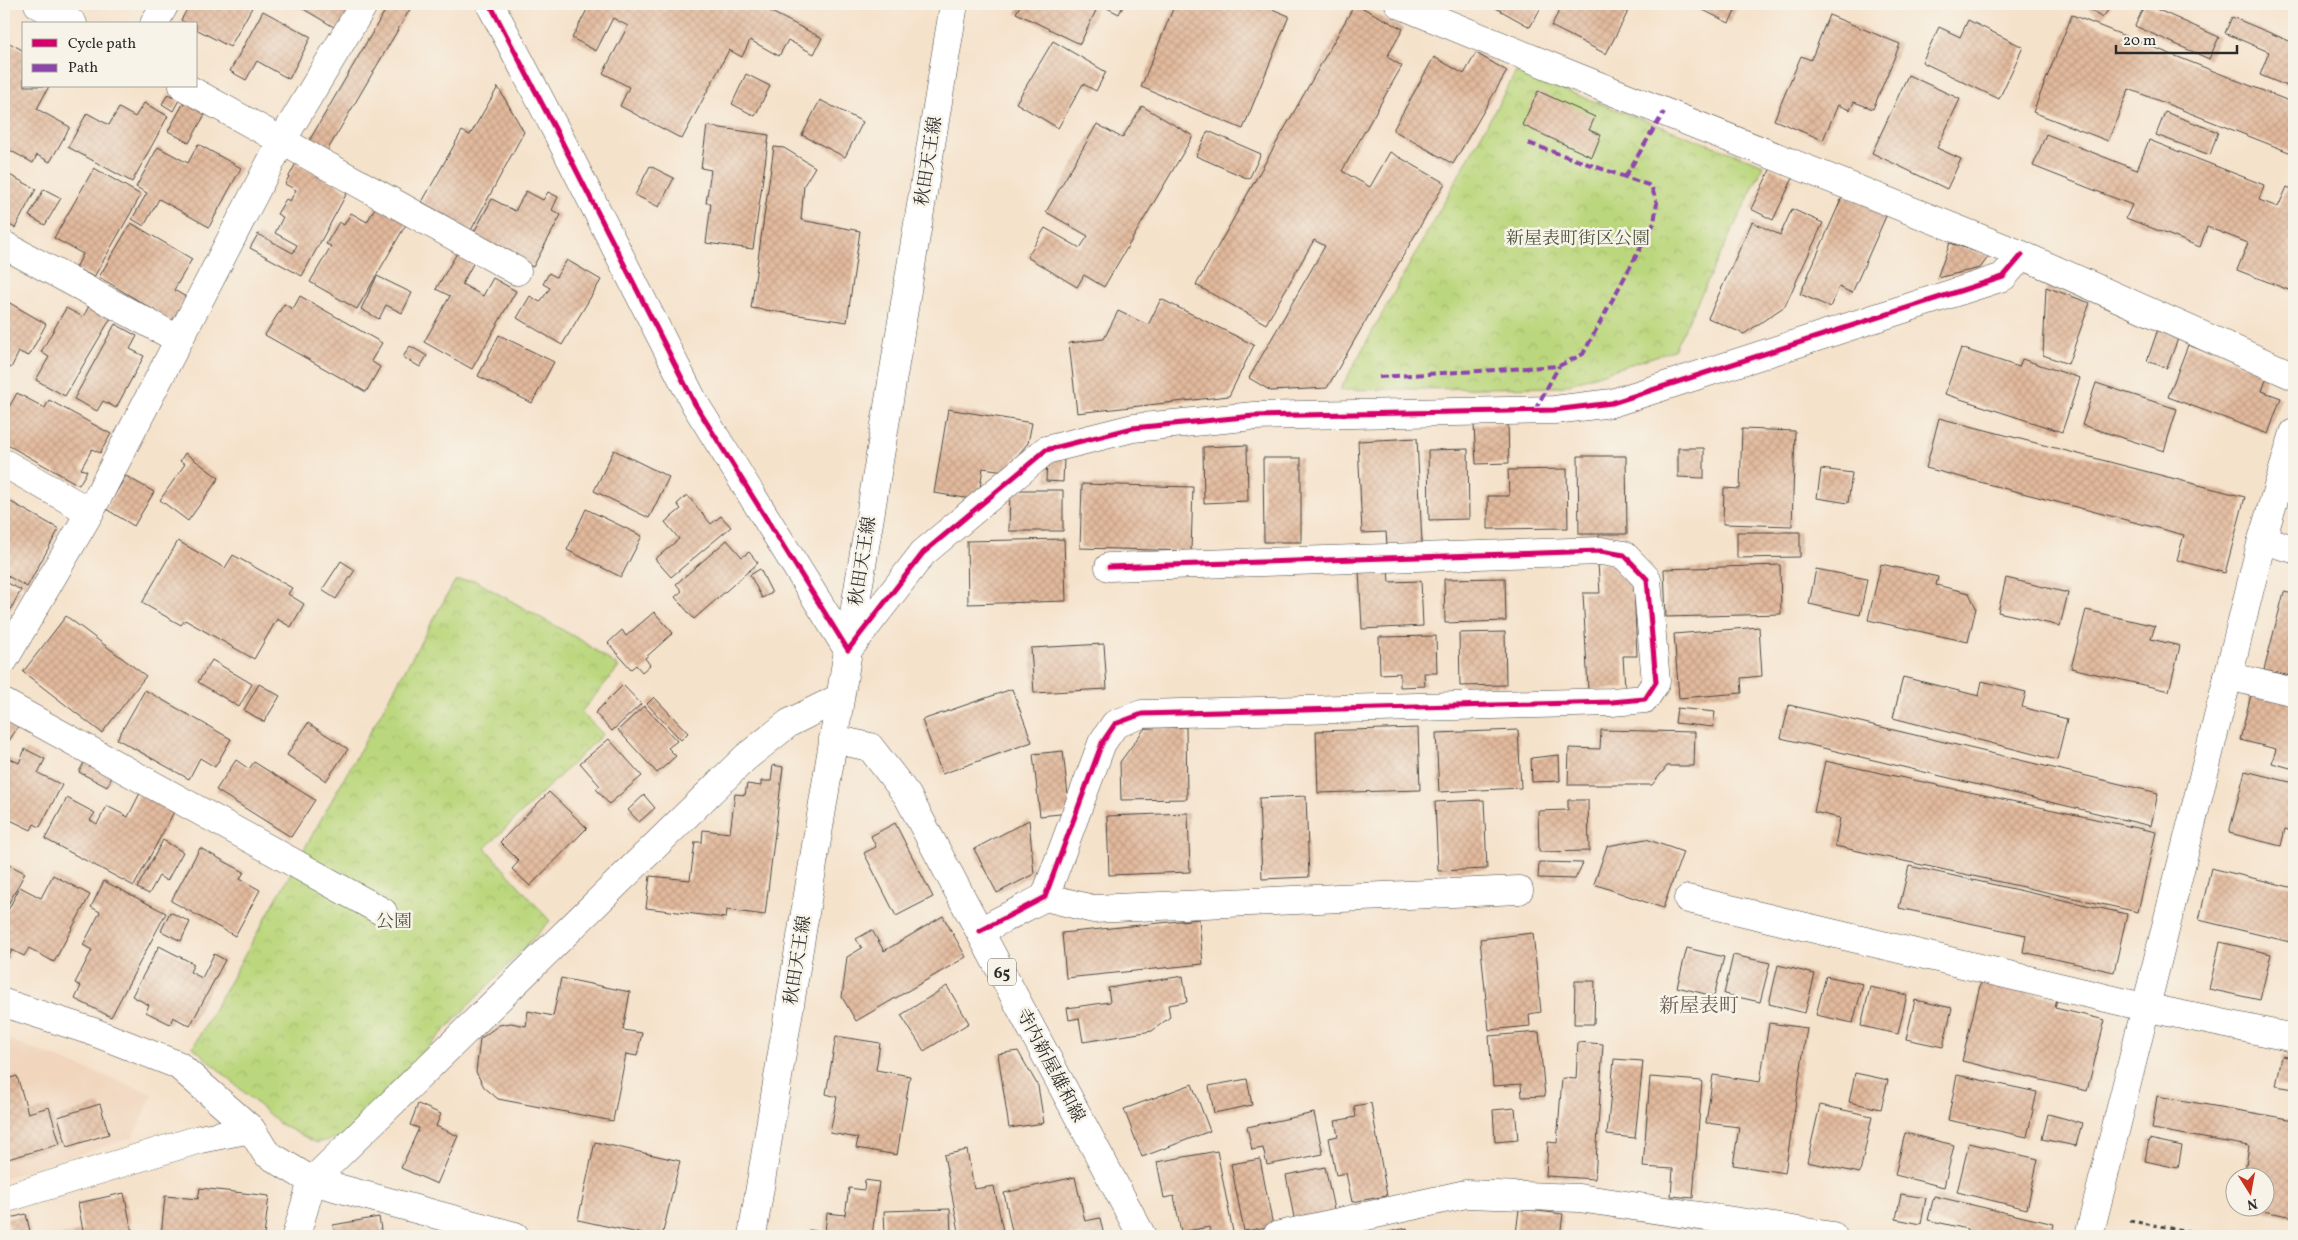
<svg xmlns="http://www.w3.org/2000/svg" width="2298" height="1240" font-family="Vollkorn,'Noto Serif JP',serif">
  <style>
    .built { fill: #f1d5bd }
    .park { fill: url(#park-crowns); stroke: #738154 }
    .building { fill: url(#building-cross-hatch) }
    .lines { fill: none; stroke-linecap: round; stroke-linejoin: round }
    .street-casing { stroke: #494643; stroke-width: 29 }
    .secondary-casing { stroke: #494643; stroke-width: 29 }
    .primary-casing { stroke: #494643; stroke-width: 29 }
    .path { stroke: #494643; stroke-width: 3; stroke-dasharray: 4 4; stroke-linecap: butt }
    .street { stroke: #fff; stroke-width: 28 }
    .secondary { stroke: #fff; stroke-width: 28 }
    .primary { stroke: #fff; stroke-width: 28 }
    .quiet { stroke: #8e44ad; stroke-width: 4; stroke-dasharray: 8 4; stroke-linecap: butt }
    .cycleway-casing { stroke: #f7f3e8; stroke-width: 8 }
    .cycleway { stroke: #d6006c; stroke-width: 5 }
    .labels { text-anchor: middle; stroke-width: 5; stroke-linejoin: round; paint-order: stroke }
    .shield { fill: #f7f3e8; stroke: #686764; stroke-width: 1 }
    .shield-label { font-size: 16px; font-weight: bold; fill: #2b2b2b }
    .street-label { font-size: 18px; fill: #2b2b2b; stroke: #f7f3e8 }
    .park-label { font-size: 18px; fill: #4f5640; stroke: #f7f3e8 }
    .quarter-label { font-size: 20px; fill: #6b5d53; stroke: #f7f3e8 }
  </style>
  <defs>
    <pattern id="park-crowns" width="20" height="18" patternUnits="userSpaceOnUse" patternTransform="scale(1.25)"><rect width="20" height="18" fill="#bbd77d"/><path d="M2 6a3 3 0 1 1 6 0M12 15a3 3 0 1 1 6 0" fill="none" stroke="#a1b96c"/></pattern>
    <pattern id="building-cross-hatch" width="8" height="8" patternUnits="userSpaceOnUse" patternTransform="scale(1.25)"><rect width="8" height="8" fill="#e2b99c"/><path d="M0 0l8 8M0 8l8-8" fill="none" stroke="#c29f87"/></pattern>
  </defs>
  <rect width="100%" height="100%" fill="#f7f3e8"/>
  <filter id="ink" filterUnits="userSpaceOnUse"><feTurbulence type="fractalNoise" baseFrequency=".02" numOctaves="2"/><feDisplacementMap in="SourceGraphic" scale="10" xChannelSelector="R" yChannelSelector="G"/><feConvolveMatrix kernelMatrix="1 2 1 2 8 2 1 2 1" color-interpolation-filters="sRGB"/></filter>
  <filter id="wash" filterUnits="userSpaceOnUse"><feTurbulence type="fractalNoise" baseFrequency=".0096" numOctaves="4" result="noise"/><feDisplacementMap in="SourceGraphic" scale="20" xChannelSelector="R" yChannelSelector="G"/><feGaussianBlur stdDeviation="1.12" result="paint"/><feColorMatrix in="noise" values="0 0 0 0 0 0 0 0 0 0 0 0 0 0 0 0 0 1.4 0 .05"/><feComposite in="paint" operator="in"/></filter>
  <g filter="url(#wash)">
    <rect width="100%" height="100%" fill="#f5e2cb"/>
    <!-- built -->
    <path class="built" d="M4,1038L153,1094L133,1137L4,1178Z"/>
    <!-- park -->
    <path class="park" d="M1516,72L1764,165L1674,350L1560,387L1340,390Z
      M474,580L582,641L619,667L581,712L603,734L485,848L550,921L342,1137L317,1143L280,1124L193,1047L455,581Z"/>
    <g id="blocks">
      <!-- building -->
      <path class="building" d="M190,4H254L230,47L196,29V24H187L181,20Z
        M295,4H355L339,30Z
        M389,4H413L327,151L309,141Z
        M590,4H756L822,38L814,54L788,40L779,56L750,40L742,57L729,50L682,139L620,106L629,87L603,73L628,26L613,18L596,51L572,38Z
        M1021,4H1124L1119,14L1099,4L1080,44L1016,13Z
        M1175,4H1260L1289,16L1243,129L1141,87Z
        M1355,4L1403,29L1387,57L1402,66L1342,171L1370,187L1390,152L1445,183L1327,388L1271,391L1249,378L1325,246L1314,240L1266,324L1196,285Z
        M1496,4H1543L1530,27L1494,7Z
        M1563,4H1632L1606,54L1551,26Z
        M1691,4H1739L1729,23Z
        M2082,4H2113L2102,18Z
        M2145,4L2219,37L2209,59L2135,26Z
        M263,11L311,37L289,79L257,61L246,80L230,71Z
        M1829,15L1900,44L1873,109L1854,102L1850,110L1838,105L1823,140L1774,120L1801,56L1811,60Z
        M2072,15L2294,103V154L2129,89L2108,141L2033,112Z
        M2232,17L2294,43V89L2260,75L2269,52L2225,33Z
        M1968,20L2023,47L1999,99L1922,62L1939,27L1960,37Z
        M4,40L24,51V86H49L37,109L70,127L50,162L37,155L33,163L4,147Z
        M1053,41L1106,72L1096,91L1083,84L1058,128L1016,103Z
        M1476,53L1507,71L1453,164L1393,130L1434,57L1464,74Z
        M746,74L770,86L755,116L732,104Z
        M1908,75L1960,99L1937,148L1961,159L1947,189L1872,153Z
        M498,87L524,132L471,230L422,202L462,131L470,135Z
        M1538,91L1595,117L1589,130L1601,135L1592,157L1522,125Z
        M168,94L179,100L173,111L162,104Z
        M187,97L208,109L189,143L168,131Z
        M820,100L863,122L845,157L802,135Z
        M144,103L168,116L132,182L68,147L87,113L109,125L119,108L135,117Z
        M1142,106L1193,136L1104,287L1084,275L1077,287L1027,257L1045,228L1080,248L1088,236L1046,212L1097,124L1122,138Z
        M2165,112L2218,132L2210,155L2156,135Z
        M707,126L769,135L753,249L706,243L711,203H706L711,170L701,168Z
        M1208,131L1261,154L1249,179L1196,156Z
        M2046,134L2137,170L2149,140L2264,185L2259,200L2278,207L2287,187L2294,190V292L2237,270L2248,243L2207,227L2200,247L2126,218L2132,205L2033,166Z
        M198,144L241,168L209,227L159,199L144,226L132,219L147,193L136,187L158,147L188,163Z
        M774,147L784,148L815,167L804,185L801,220L860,231L847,322L751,308Z
        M296,163L348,191L302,276L250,248L258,234L293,253L297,245L275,233L283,217L277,214L286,199L290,201L296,190L285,184Z
        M650,166L674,178L659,207L635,195Z
        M94,168L141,195L94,277L76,268L83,254L54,238Z
        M1771,168L1793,178L1773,220L1751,209Z
        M4,172L36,189L15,228L4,222Z
        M44,189L61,198L45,225L29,216Z
        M526,191L543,200L548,192L558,197L552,210L561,215L533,267L473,234L492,199L515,211Z
        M1843,195L1887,214L1852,293L1839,287L1830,307L1800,294Z
        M377,204L408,221L357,309L310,282L331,246L326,244L339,222L344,225L351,213L367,222Z
        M1792,209L1823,223L1785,306L1744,334L1708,318L1752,222L1780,235Z
        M131,223L192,259L174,290L186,297L172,321L99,277Z
        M1950,243L1989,256L1980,268L1937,278Z
        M457,253L474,262L462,284L483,296L493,278L516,291L472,369L424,342L450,296L436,289Z
        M567,260L601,280L562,345L517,318L530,296L540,302L550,288L543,284L549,273L556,277Z
        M377,276L412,293L402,313L386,305L379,319L361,309Z
        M2046,287L2090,303L2068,364L2043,355Z
        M300,296L382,343L371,361L380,367L366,392L265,335L284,304L293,309Z
        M1161,299L1254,345L1229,396L1077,413L1069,343L1104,339L1118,311L1148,325Z
        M8,302L46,324L29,356L19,352L11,368L4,364V309Z
        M89,306L111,318L65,396L36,380L49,357L41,352L66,308L83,317Z
        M115,324L137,336L130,349L144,356L116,408L103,401L97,411L74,399Z
        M2158,329L2179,336L2167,368L2147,361Z
        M499,335L554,362L532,403L478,376Z
        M2188,345L2268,374L2262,391L2281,398L2268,434L2168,397Z
        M410,346L427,356L420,367L403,357Z
        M1961,348L2019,367L2022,359L2080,378L2062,432L1945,394Z
        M4,383L8,386L4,395Z
        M2096,383L2177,409L2164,451L2082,425Z
        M17,393L45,408L49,400L111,434L100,453L92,449L81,469L87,471L79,485L4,443V416Z
        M948,409L1032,423L1028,443L1005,471L983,468L978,500L934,493Z
        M1939,418L2245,497L2225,573L2177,560L2184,535L1926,468Z
        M1508,424L1509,463L1476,464L1474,425Z
        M1742,429L1795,431L1792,526L1723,524L1724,488L1740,489Z
        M1417,438L1422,544L1387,545L1386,532L1362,533L1358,441Z
        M1247,445L1248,501L1204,503L1203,447Z
        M1678,448H1704V478L1678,477Z
        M1468,449L1469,519L1429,520L1428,450Z
        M614,450L669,477L649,518L594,491Z
        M185,453L219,478L188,521L160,500L185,464L180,461Z
        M1578,456H1626L1627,534H1579Z
        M1047,458L1064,459L1063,482L1046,481Z
        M1263,458H1301V542H1264Z
        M1567,469L1568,528L1488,529V496H1509L1508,470Z
        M1821,469L1852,473L1848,503L1817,498Z
        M126,476L154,492L134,526L106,509Z
        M1082,484L1193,487L1191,551L1080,548Z
        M1010,490H1063V531H1009Z
        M687,495L711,524L721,516L731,527L671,577L655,559L679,539L665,522L681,509L677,504Z
        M4,498L59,529L27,587L4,574Z
        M586,509L642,536L621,577L567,550Z
        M1737,532H1800V557L1737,558Z
        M1064,539L1066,601L968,604L967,541Z
        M727,540L742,557L749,552L758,563L694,619L675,597L682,591L676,584Z
        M178,541L225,568L233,555L292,588L288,594L304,604L291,627L277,619L254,659L185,620L181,625L142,603Z
        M341,561L355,570L336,599L322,590Z
        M1621,563L1634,586L1637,656H1623L1625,688L1588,690L1583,593H1600L1598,564Z
        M1881,564L1938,577L1936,585L1969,593L1976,608L1968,642L1868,620Z
        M1780,565L1781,614L1666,617L1664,569Z
        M760,569L772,593L762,598L750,575Z
        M1388,569L1389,582L1421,581L1423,626L1362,629L1359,570Z
        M1816,569L1867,579L1860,615L1809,604Z
        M1505,578L1506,621L1445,623L1444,579Z
        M2006,578L2068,593L2060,626L1998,612Z
        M4,581L21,590L4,622Z
        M2284,592L2294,594V677L2264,670Z
        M2086,610L2155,626L2151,639L2180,646L2169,691L2071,668Z
        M654,612L673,633L645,658L650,665L642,672L636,665L631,669L608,643L622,630L626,636Z
        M66,616L146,676L102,733L23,672Z
        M1759,627L1762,676L1741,678L1742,693L1679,698L1674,634Z
        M1505,632L1506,685L1460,686L1459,633Z
        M1436,636L1437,673H1424L1425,686L1400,687V673L1380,674L1379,637Z
        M1104,644L1107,689L1034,693L1031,648Z
        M212,660L252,684L239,707L198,682Z
        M1903,677L1979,696L1982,681L2026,692L2022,707L2067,719L2057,760L1893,718Z
        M259,684L280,696L264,722L244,710Z
        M623,685L641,704L612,731L595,713Z
        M1012,689L1032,742L942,774L922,720Z
        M145,690L231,739L215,767L200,758L189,779L117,739Z
        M2252,690L2294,701V769L2272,763L2276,749L2240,740Z
        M654,697L688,733L681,740L647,704Z
        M1789,705L2158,793L2151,826L1781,738Z
        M644,706L677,741L668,748L676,756L657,773L618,730Z
        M1677,708L1715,712L1713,727L1675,723Z
        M4,716L19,725L9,741L4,739Z
        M308,723L348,749L326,781L287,755Z
        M1186,727L1187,799L1121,800L1120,762L1145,728Z
        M1418,728L1420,790L1318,793L1316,731Z
        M1518,730L1521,788L1439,792L1436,733Z
        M1601,730L1695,732L1694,766H1667L1652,785H1568L1569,748L1600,749Z
        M609,739L642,776L609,804L596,789L600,786L580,763Z
        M25,749L45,759L38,773L62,785L40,827L34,824L31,830L4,817V756L19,763Z
        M1063,751L1070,813L1040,816L1033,754Z
        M1559,755L1560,781L1532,782L1531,758Z
        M87,757L115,771L107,787L79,772Z
        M236,760L249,769L254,762L315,800L291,837L216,790Z
        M1825,761L2156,832L2138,912L1835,846L1840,818L1814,812Z
        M773,765L783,767L765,915L727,910L726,918L646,908L650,876L690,880L695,842H702L703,830L730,833L735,794L745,795L747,784L761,786V781H771Z
        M2245,771L2294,783V832L2285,829L2281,846L2229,833Z
        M549,792L587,828L530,886L512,869L519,861L500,842Z
        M140,793L174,812L134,886L45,839L67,798L95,813L90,820L97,824L107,806L128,817Z
        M644,795L655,808L639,822L628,810Z
        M1306,796L1309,877L1262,879L1259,798Z
        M1484,800L1487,869L1438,871L1435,802Z
        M1568,800H1588L1589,851L1539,852L1538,811L1568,810Z
        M1188,813L1190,872L1109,875L1107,816Z
        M1029,820L1034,874L997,893L974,849Z
        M895,823L933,897L896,916L864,853L876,847L871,836Z
        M1646,839L1683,852L1663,908L1594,884L1607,846Z
        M163,840L183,852L167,881L159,876L149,894L137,888Z
        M200,848L244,872L240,879L260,890L235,936L171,901Z
        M4,862L25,873L4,912Z
        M1539,862L1583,863L1575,879L1538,878Z
        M1909,866L2127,914L2114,972L2023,952L2026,935L1899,908Z
        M2211,868L2294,888V943L2199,920Z
        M53,875L90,895L54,962L29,948L24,956L12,950L4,966V918L20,887L41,898Z
        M104,881L166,913L111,1017L75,999L81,986L75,983L92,950L83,945L100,912L91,907Z
        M170,912L190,922L181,941L161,931Z
        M943,916L966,957L856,1021L842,997L847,957L862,948L856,939L872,930L884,951Z
        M1199,919L1203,964L1066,978L1062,933Z
        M1533,933L1541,1012L1529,1014L1530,1026L1489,1030L1480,939Z
        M2220,942L2271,954L2260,1000L2209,989Z
        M159,946L194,964L190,972L202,978L214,954L225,960L190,1026L173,1017L170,1024L146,1012L149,1005L132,996Z
        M1687,948L1724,957L1714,996L1677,987Z
        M1733,955L1770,963L1760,1002L1724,994Z
        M1778,965L1815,974L1805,1013L1769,1004Z
        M1183,976L1187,1002L1168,1005L1170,1017L1152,1031L1083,1042L1079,1018L1069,1020L1067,1008L1110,1002L1108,988Z
        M1826,976L1863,984L1853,1023L1816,1015Z
        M561,978L630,992L623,1030L642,1033L637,1056L626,1054L613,1121L498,1099L484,1087L476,1072L480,1039L499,1025L511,1023L526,1026L528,1011L553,1016Z
        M1575,981H1595L1594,1024H1574Z
        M1981,981L2057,999L2055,1008L2105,1020L2087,1091L1962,1061Z
        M947,986L969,1023L924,1051L901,1015Z
        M1870,987L1907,995L1898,1034L1861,1026Z
        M1915,1000L1952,1008L1943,1047L1906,1039Z
        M1769,1023L1807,1028L1785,1173L1733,1165L1739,1127L1706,1123L1713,1075L1760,1082Z
        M1539,1032L1545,1096L1522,1097L1521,1084L1493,1086L1489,1036Z
        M836,1036L880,1043L876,1070L910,1076L897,1155L856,1148L858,1138L830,1133L837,1097L826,1094Z
        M1578,1042L1603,1044L1595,1179L1546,1176L1548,1142L1557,1143L1562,1078L1576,1079Z
        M1018,1051L1038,1086L1044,1123L1009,1128L998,1054Z
        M2282,1056L2294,1058V1089L2276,1086Z
        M1614,1059L1643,1061L1635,1138L1607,1135Z
        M1855,1073L1888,1080L1881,1109L1849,1102Z
        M1957,1075L2037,1092L2027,1137L1948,1120Z
        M17,1076L28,1113L49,1107L60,1144L8,1159L4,1145V1080Z
        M1650,1077L1702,1081L1693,1198L1671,1196L1673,1169L1643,1167Z
        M1247,1079L1252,1105L1214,1113L1209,1086Z
        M1192,1084L1210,1131L1142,1157L1124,1109Z
        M2157,1096L2294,1120L2293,1158H2294V1217L2247,1208H2266V1178H2244L2249,1146L2152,1129Z
        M1371,1103L1387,1196L1352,1202L1346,1173L1336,1175L1329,1138L1338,1136L1335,1121L1356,1117L1354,1106Z
        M100,1104L109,1134L67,1147L58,1117Z
        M418,1104L441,1114L436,1126L458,1136L437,1184L401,1168L419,1128L410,1125Z
        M1820,1105L1872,1116L1860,1173L1807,1162Z
        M1515,1108L1518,1140L1495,1142L1493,1110Z
        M1314,1113L1323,1154L1267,1165L1263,1148L1252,1150L1247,1127Z
        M2048,1114L2082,1123L2076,1146L2042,1139Z
        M1905,1133L1954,1145L1944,1187L1895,1175Z
        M2149,1139L2182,1146L2178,1168L2145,1161Z
        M595,1142L680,1161L662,1236H652L578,1220Z
        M1969,1143L2038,1159L2027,1209L1957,1192Z
        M967,1150L974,1189L994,1186L1004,1236H960L944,1155Z
        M1217,1151L1233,1232L1211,1236L1209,1227L1181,1232L1174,1196L1164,1198L1157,1162Z
        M1260,1159L1273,1226L1244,1231L1231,1164Z
        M1325,1167L1335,1214L1295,1223L1286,1175Z
        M1075,1177L1085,1221L1100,1218L1104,1236H1013L1004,1193Z
        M865,1180L879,1182L872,1236H808L809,1230L825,1232L827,1213L845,1215L849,1188L864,1190Z
        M200,1188L269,1196L264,1236H161L165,1196L198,1199Z
        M124,1193L133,1236H59L83,1231L78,1203Z
        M1901,1194L1926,1198L1921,1224L1896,1219Z
        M1934,1196L2054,1224L2051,1236H1966L1967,1229L1928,1220Z
        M950,1209L951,1236H885L884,1211Z
        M1519,1209L1563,1214L1560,1236L1516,1234Z
        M26,1214L31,1236H11L7,1219Z
        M379,1217L382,1236H335L333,1225Z
        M1407,1228L1409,1236H1380V1234Z"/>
    </g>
  </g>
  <g filter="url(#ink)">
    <use href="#blocks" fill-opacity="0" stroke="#494643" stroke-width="1"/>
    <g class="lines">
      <!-- street casing -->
      <g class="street-casing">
        <path id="street" d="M38,4L73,24
          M1399,4L1569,74L2022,255L2294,376
          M154,24L165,4
          M183,86L517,271
          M4,245L178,339
          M4,463L90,512
          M2262,540L2294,549
          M848,650L923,553L1046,450L1133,428L1254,416L1554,410L1612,403L2003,277L2022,255
          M4,660L90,512L281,142L364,4
          M2228,676L2294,692
          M4,703L383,912
          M1045,897L1093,909L1519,890
          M1688,899L2144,1007L2294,1038
          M980,931L1045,897L1102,743L1115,724L1142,714L1612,702L1645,699L1656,682L1647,579L1624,555L1601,551L1109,567
          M4,1003L91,1031L178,1065L251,1129L266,1153L312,1181L515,1236
          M4,1199L200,1139L251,1129
          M296,1236L312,1181L745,758L789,723L839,698
          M1276,1236L1466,1194L1579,1198L1833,1236"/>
      </g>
      <!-- secondary casing -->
      <g class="secondary-casing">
        <path id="secondary" d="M490,4L562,142L695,404L848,650
          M2089,1236L2262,540L2294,433"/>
      </g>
      <!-- primary casing -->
      <g class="primary-casing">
        <path id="primary" d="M833,739L870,747L907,795L1142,1236
          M752,1236L954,4"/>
      </g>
      <!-- path -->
      <path class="path" d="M2130,1221L2218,1236"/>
      <!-- street -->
      <use href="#street" class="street"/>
      <!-- secondary -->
      <use href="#secondary" class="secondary"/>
      <!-- primary -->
      <use href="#primary" class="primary"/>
      <!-- quiet -->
      <path class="quiet" d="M1625,177L1664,112
        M1379,377L1559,366L1583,354L1654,223L1657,203L1651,186L1528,143
        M1535,410L1559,366"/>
      <!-- cycleway casing -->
      <g class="cycleway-casing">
        <path id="cycleway" d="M490,4L562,142L695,404L848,650L923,553L1046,450L1133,428L1254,416L1554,410L1612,403L2003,277L2022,255
          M980,931L1045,897L1102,743L1115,724L1142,714L1612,702L1645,699L1656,682L1647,579L1624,555L1601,551L1109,567"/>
      </g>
      <!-- cycleway -->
      <use href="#cycleway" class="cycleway"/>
    </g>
  </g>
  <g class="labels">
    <!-- shield labels -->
    <rect class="shield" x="988" y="958.5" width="28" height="27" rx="4"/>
    <g class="shield-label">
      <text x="1002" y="978">65</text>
    </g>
    <!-- street labels -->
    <g class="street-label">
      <text transform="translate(928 161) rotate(-81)" y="6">秋田天王線</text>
      <text transform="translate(862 561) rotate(-81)" y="6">秋田天王線</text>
      <text transform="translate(797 960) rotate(-81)" y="6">秋田天王線</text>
      <text transform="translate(1051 1065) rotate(62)" y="6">寺内新屋雄和線</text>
    </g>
    <!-- park labels -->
    <g class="park-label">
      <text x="1578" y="244">新屋表町街区公園</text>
      <text x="394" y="927">公園</text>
    </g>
    <!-- quarter labels -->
    <g class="quarter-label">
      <text x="1699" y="1012">新屋表町</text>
    </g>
  </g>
  <!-- margin -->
  <rect width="2298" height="1240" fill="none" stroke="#f7f3e8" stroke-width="20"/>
  <!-- legend -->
  <rect x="22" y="22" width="175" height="65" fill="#f7f3e8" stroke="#a5a39c"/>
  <rect x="32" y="39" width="25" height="8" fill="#d6006c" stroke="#a5a39c"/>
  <text x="68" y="48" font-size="15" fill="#2b2b2b">Cycle path</text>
  <rect x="32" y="64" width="25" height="8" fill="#8e44ad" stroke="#a5a39c"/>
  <text x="68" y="72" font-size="15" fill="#2b2b2b">Path</text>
  <!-- north arrow -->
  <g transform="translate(2250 1192) rotate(169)"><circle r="24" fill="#f7f3e8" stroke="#a5a39c"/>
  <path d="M0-4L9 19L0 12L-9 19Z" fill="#c8321e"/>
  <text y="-8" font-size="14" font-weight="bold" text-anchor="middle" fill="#2b2b2b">N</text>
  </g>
  <!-- scale -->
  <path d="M2116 45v8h121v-8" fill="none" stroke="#2b2b2b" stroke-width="2.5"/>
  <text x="2123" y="45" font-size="15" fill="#2b2b2b" stroke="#f7f3e8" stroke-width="4" paint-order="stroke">20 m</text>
</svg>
